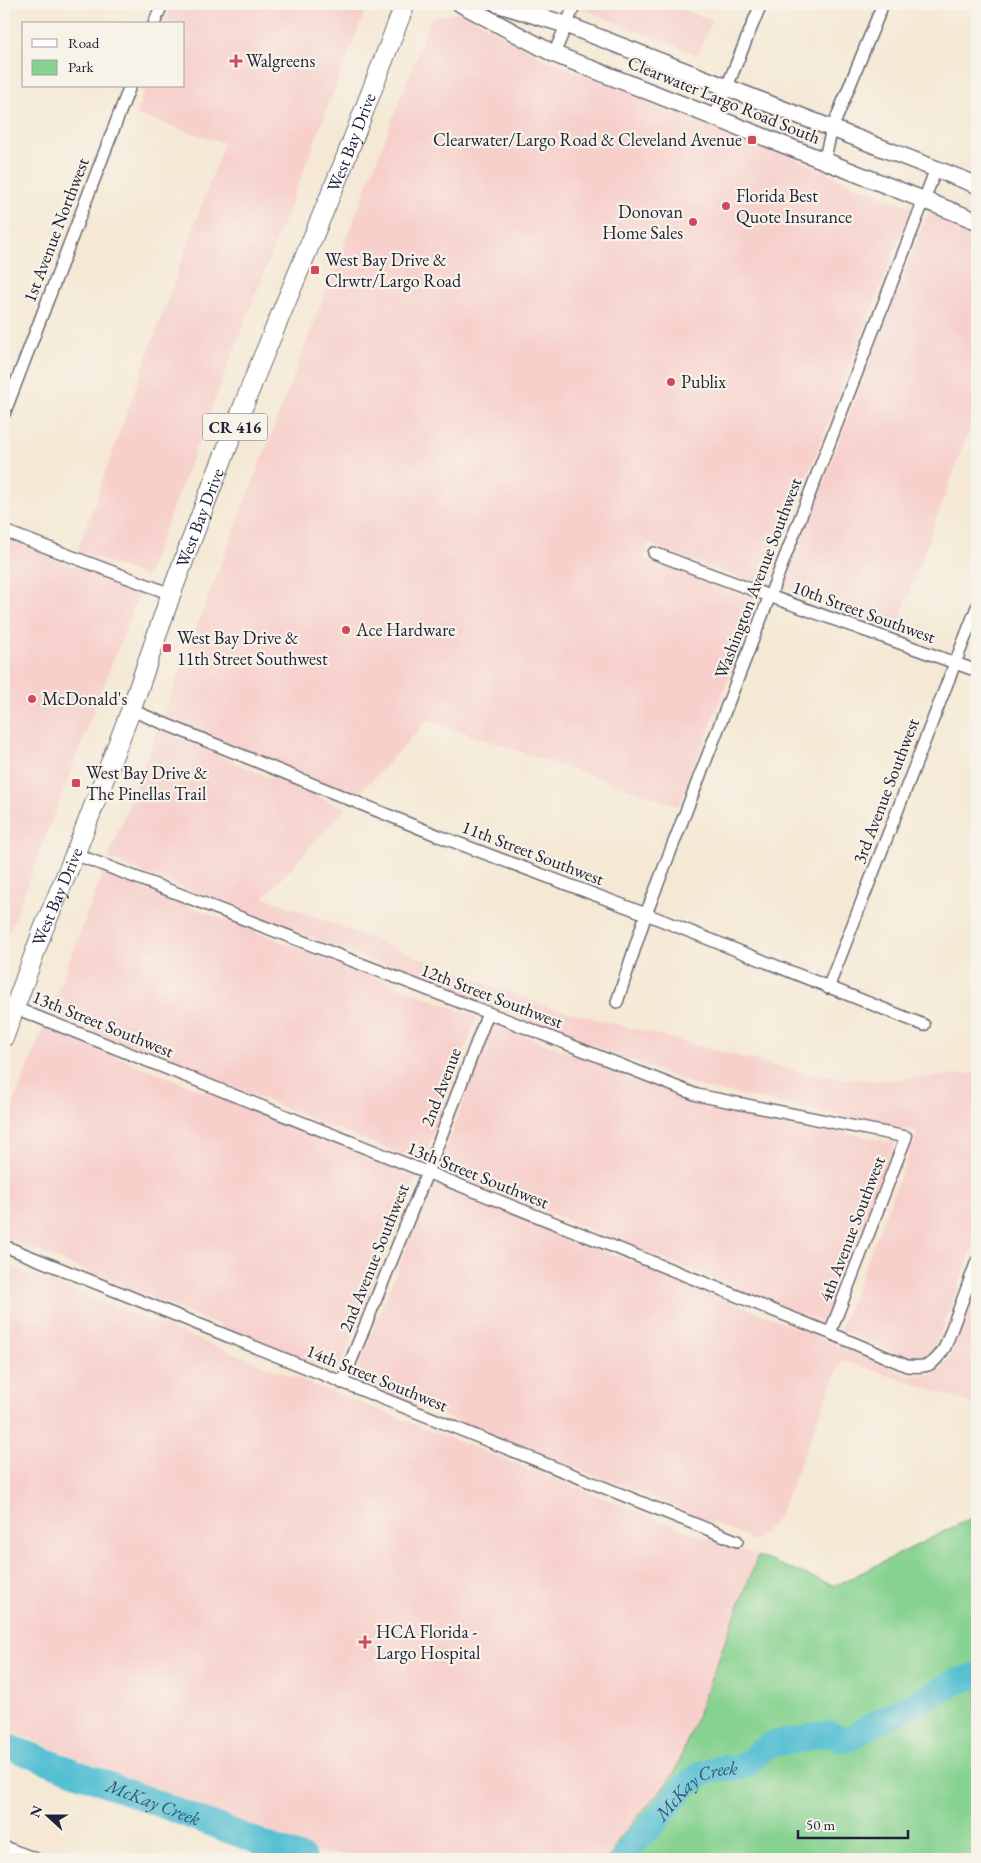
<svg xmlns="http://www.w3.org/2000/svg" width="981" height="1863" font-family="'EB Garamond',serif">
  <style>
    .built { fill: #f7d0cc }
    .green { fill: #86d290; stroke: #547a66 }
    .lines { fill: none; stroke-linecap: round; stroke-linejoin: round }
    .river { stroke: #57c0d3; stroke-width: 26 }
    .street-casing { stroke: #6c6871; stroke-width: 14 }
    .secondary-casing { stroke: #6c6871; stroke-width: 19 }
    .primary-casing { stroke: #6c6871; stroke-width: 21 }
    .street { stroke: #fff; stroke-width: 11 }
    .secondary { stroke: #fff; stroke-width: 16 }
    .primary { stroke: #fff; stroke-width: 19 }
    .poi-dot { fill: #d1495b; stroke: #f7f3e8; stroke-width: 2 }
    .labels { text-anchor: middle; stroke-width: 4.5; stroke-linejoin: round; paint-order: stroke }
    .shield { fill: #f7f3e8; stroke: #62616f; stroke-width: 1 }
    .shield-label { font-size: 16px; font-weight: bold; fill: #22223b }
    .poi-label { font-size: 18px; fill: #22223b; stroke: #f7f3e8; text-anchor: start }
    .street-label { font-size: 18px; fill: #22223b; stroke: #f7f3e8 }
    .water-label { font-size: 19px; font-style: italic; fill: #355970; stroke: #f7f3e8 }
  </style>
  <rect width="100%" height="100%" fill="#f7f3e8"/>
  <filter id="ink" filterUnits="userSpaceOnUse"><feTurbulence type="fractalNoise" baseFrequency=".02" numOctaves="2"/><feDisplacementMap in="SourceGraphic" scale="10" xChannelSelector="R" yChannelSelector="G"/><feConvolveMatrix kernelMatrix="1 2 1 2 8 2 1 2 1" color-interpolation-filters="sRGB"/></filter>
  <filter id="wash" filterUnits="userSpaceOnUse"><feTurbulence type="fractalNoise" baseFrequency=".0096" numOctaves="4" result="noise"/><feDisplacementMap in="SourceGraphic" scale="20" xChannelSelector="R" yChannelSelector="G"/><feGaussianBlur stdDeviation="1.12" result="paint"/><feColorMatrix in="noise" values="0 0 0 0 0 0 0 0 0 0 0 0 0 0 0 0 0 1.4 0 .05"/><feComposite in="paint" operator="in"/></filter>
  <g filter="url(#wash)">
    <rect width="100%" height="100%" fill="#f5e9d5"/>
    <!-- built -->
    <path class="built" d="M171,4H368L146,577L77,551L224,143L136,115L145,86H184V24H163Z
      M584,4H683L687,11L712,20L698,55L582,9Z
      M460,11L543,58L783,153L862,188L912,207L764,587L648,544L644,558L759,601L679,806L428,720L357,796L282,766L163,715L431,19Z
      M928,213L977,231V408L895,632L836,612L783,586Z
      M4,539L140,591L4,945Z
      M158,729L275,780L346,808L264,897L539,1004L815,1076L878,1081L977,1073V1236L937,1343L930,1354L926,1358L919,1360L909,1359L840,1330L912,1146H914L917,1133L916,1131L700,1087L108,859Z
      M103,873L477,1017L422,1163L49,1013Z
      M493,1023L696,1102L895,1143L825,1323L438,1169Z
      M43,1027L416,1177L337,1373L4,1238V1130Z
      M432,1183L827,1340L904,1374L920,1375L927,1374L929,1376L940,1371L939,1368L945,1364L953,1350L977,1285V1405L842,1360L778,1518L754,1542L747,1540V1537L658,1500L353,1380Z
      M4,1264L706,1538L758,1556L676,1770L661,1791L620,1837L609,1859H403L319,1853L4,1729Z
      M4,1736L114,1779L4,1753Z"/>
    <!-- green -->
    <path class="green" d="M977,1515V1859H609L620,1837L661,1791L676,1770L758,1556L835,1586Z"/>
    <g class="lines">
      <!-- river -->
      <g class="river">
        <path id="s1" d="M4,1745L304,1859"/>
        <path id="s2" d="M623,1859L632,1845L654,1823L685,1786L701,1774L722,1768H737L748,1764L759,1752L773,1744L801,1740L814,1735L830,1734L841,1739L851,1738L869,1727L958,1681L977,1676"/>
      </g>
    </g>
  </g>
  <g filter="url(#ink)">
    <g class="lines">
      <!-- street casing -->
      <g class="street-casing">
        <path id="street" d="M154,24L162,4
          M554,54L575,4
          M714,118L761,4
          M824,161L832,129L883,4
          M4,414L130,86
          M4,531L171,594
          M654,553C761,594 870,632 977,671
          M131,710L439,836L646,914L924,1025
          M75,854L504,1019L697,1095L906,1137L830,1333
          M828,988L977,607
          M617,1002L646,914L936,169
          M15,1008L830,1333L907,1366C929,1368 934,1365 945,1347L977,1261
          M4,1246L737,1541
          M342,1383L427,1173L488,1013
          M4,1847L36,1859"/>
      </g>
      <!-- secondary casing -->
      <g class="secondary-casing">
        <path id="secondary" d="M461,4L554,54L977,221
          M498,4L567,25L977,185"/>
      </g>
      <!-- primary casing -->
      <g class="primary-casing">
        <g id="primary">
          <path id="s3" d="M4,1037L43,930L75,854L131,710L171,594L210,491L258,369L343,165L405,4"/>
        </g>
      </g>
      <!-- street -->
      <use href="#street" class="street"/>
      <!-- secondary -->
      <use href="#secondary" class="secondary"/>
      <!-- primary -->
      <use href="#primary" class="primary"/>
    </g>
  </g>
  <!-- markers -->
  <g class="poi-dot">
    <path d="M233.5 53.5h5v5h5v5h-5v5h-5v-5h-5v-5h5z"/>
    <rect x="747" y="135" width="10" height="10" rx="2.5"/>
    <circle cx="726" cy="206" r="5"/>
    <circle cx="693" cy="222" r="5"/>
    <rect x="310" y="265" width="10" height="10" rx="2.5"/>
    <circle cx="671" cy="382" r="5"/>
    <circle cx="346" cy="630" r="5"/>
    <rect x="162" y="643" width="10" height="10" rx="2.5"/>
    <circle cx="32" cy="699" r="5"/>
    <rect x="71" y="778" width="10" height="10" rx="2.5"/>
    <path d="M362.5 1634.5h5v5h5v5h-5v5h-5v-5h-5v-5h5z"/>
  </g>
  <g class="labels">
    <!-- shield labels -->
    <rect class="shield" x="202.5" y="413.5" width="65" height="27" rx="4"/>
    <g class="shield-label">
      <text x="235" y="433">CR 416</text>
    </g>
    <!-- poi labels -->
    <g class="poi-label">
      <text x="246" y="67">Walgreens</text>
      <text x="742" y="146" text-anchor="end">Clearwater/Largo Road &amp; Cleveland Avenue</text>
      <text x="736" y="202">Florida Best<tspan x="736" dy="21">Quote Insurance</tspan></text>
      <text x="683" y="218" text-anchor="end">Donovan<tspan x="683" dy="21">Home Sales</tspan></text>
      <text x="325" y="266">West Bay Drive &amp;<tspan x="325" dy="21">Clrwtr/Largo Road</tspan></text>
      <text x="681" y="388">Publix</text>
      <text x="356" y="636">Ace Hardware</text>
      <text x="177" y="644">West Bay Drive &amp;<tspan x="177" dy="21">11th Street Southwest</tspan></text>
      <text x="42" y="705">McDonald's</text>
      <text x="86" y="779">West Bay Drive &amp;<tspan x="86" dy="21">The Pinellas Trail</tspan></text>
      <text x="376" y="1638">HCA Florida -<tspan x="376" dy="21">Largo Hospital</tspan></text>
    </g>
    <!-- street labels -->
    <g class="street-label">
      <text transform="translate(724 100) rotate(22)" y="6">Clearwater Largo Road South</text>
      <text dy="6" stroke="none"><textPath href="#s3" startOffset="960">West Bay Drive</textPath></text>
      <text transform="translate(56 230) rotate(-69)" y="6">1st Avenue Northwest</text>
      <text dy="6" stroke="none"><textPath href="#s3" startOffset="555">West Bay Drive</textPath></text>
      <text transform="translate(758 578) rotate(-69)" y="6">Washington Avenue Southwest</text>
      <text transform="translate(864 612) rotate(20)" y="6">10th Street Southwest</text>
      <text transform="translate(886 791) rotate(-69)" y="6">3rd Avenue Southwest</text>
      <text transform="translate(533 853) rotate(21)" y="6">11th Street Southwest</text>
      <text dy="6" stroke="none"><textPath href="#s3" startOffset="150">West Bay Drive</textPath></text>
      <text transform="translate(492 996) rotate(21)" y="6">12th Street Southwest</text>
      <text transform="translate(103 1024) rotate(22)" y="6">13th Street Southwest</text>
      <text transform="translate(441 1087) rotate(-69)" y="6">2nd Avenue</text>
      <text transform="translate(478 1175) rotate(22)" y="6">13th Street Southwest</text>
      <text transform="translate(852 1229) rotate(-69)" y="6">4th Avenue Southwest</text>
      <text transform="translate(374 1258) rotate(-68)" y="6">2nd Avenue Southwest</text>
      <text transform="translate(377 1378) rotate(22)" y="6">14th Street Southwest</text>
    </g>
    <!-- water labels -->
    <g class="water-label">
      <text dy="7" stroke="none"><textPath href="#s2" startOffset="104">McKay Creek</textPath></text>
      <text dy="7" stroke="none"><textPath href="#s1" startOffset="160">McKay Creek</textPath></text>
    </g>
  </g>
  <!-- margin -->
  <rect width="981" height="1863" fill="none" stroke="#f7f3e8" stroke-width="20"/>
  <!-- legend -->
  <rect x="22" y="22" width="162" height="65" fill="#f7f3e8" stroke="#a29fa3"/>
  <rect x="32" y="39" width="25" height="8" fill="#ffffff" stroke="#a29fa3"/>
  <text x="68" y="48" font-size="15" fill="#22223b">Road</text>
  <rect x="32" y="60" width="25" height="15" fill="#86d290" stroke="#a29fa3"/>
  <text x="68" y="72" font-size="15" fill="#22223b">Park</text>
  <!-- north arrow -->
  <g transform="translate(48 1816) rotate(291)" stroke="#f7f3e8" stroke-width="4" paint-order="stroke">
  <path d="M0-4L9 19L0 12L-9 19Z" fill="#22223b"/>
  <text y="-8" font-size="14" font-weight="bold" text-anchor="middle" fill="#22223b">N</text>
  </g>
  <!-- scale -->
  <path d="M798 1830v8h110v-8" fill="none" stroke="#22223b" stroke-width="2.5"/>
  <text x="806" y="1830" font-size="15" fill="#22223b" stroke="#f7f3e8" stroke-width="4" paint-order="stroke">50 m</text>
</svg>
